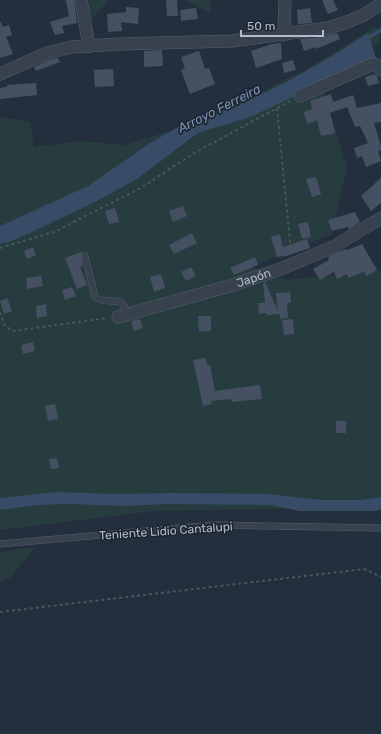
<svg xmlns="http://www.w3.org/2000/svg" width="381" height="734" font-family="Rubik,sans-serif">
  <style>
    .green { fill: #263c3f }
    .water { fill: #394c67 }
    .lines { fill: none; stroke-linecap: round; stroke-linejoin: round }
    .stream { stroke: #394c67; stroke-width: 3.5 }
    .building { fill: #455162 }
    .lane-casing { stroke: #565f6c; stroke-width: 7 }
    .street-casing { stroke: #565f6c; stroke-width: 13 }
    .path { stroke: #44595c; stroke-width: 2; stroke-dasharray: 3 3; stroke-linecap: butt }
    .lane { stroke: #38414e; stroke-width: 6 }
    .street { stroke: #38414e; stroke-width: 12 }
    .labels { text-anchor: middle; stroke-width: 3.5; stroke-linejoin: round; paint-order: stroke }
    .street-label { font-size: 12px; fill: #b4bcc9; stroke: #1d2633 }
    .water-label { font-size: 13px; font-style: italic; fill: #7c92b1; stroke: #1d2633 }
  </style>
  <rect width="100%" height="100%" fill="#242f3e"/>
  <!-- green -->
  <path class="green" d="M62,0H108L90,22Z
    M186,0H210V13Z
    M376,26L380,41L324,93L347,167L332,234L251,267L286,280L381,271V507L154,511L0,530V117L30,122L34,147L80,141L124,145L186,126L244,101L314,65Z
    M35,547L11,577L0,583V552Z"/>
  <!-- water -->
  <path class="water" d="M368,33L376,58L250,117L198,133L137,179L95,202L15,240L0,244V226L88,186L150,143L180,126L235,107L290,80L334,55Z
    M55,492L118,494L171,493L269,494L321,500H361L381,497V509L375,511H300L270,505L167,504L124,506L69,504L38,505L0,510V498Z"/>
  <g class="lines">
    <!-- stream -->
    <path class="stream" d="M366,39L381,30"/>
  </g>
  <!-- building -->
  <path class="building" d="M66,0H74L77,23L62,26L64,33L55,35L50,22L69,16Z
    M166,0H177L178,16H167Z
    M322,0H333L338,10L328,14Z
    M126,7L139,8L138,24L121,22L122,31L108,32L107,14L126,12Z
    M196,8L198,19L181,21L180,10Z
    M310,8L312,23L298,24L297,10Z
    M0,22H1L3,27L9,25L12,35L6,37L13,54L0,58Z
    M337,33L340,39L316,49L315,47L304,51L300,39L320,37Z
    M281,43L282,59L256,68L251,51L272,44Z
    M162,50L163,66L144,67V51Z
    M199,51L205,69L209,68L215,84L190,94L181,70L185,68L181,57Z
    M58,58L60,62L36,71L34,67L49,60Z
    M293,60L296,70L284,73L282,63Z
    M113,69L114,86L95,87L94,70Z
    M374,74L377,76L379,83L368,86L365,77Z
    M36,83L37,95L0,99V88L7,87V85Z
    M331,94L333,102L353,95L357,108L381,103V122L374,123L381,146V150L378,151L381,161L366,167L362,156L357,158L354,148L368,143L360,126L355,127L347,107L330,113L335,133L321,136L317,120L308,124L303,112L312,109L310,101Z
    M316,177L321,194L312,197L306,179Z
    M381,178V203L371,211L361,196Z
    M183,206L187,216L173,222L169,211Z
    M115,208L119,222L109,224L105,211Z
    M355,212L360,222L349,229L348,227L332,231L328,220Z
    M308,222L311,237L302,239L298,224Z
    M192,233L197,243L174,254L169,245Z
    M280,234L283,247L307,239L310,248L286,256L277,257L271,237Z
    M362,244L377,270L367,276L364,272L348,278L347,274L337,279L334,272L320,280L313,269L329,260L328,257L340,251L347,249V250Z
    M33,247L36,255L27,259L24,251Z
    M81,252L83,266L80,267L87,285L77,289L65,258Z
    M255,257L258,265L234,275L230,268Z
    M191,267L196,276L186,281L181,272Z
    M161,274L165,288L154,292L150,277Z
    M41,276L43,286L27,289L26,278Z
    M265,282L278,311L276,293L290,292L291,303H287L288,318L280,319V314L267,315L266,313L259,314L258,303H265L263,283Z
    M72,287L76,296L65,300L62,290Z
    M7,298L12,311L4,314L0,301Z
    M46,304L47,316L37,318L36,306Z
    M198,316H211V331L199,332Z
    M140,319L143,328L134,331L131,321Z
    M293,319L294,334L284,335L282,320Z
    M33,342L35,351L23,354L21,345Z
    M206,358L207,365H210L215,391L260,385L262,399L232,402L231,399L211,401L212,404L203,406L193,360Z
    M55,404L58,419L48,421L45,406Z
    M336,421H346V433H336Z
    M57,458L59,468L51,469L49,459Z"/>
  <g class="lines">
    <!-- lane casing -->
    <g class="lane-casing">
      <path id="lane" d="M85,256L95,297C109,307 121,292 127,314
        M0,544L213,525L381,528"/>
    </g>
    <!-- street casing -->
    <g class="street-casing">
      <g id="street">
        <path d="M81,0L89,46"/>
        <path d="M284,35L285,0"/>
        <path d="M0,74L47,53L72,47L119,44L232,41L328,28L347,22L364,15L381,4"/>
        <path d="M300,96L373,64L379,66L381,70"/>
        <path id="s1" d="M118,317L233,285L283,268L333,247L381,218"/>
      </g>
    </g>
    <!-- path -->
    <path class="path" d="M277,108L291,253
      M0,248L57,231L81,218L139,189L196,152L290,101
      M0,312L5,326L13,331L107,318
      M0,612L364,569L381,577"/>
    <!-- lane -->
    <use href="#lane" class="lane"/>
    <!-- street -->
    <use href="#street" class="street"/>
  </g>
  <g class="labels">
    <!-- street labels -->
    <g class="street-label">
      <text dy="4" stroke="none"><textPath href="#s1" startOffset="141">Japón</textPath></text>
      <text transform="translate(166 531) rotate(-4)" y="4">Teniente Lidio Cantalupi</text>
    </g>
    <!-- water labels -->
    <g class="water-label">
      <text transform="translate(219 108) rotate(-27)" y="5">Arroyo Ferreira</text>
    </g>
  </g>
  <!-- scale -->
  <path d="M241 30v6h82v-6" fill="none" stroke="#b4bcc9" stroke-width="2"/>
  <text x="247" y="30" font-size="12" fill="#b4bcc9" stroke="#1d2633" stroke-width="3" paint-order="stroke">50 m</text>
</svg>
